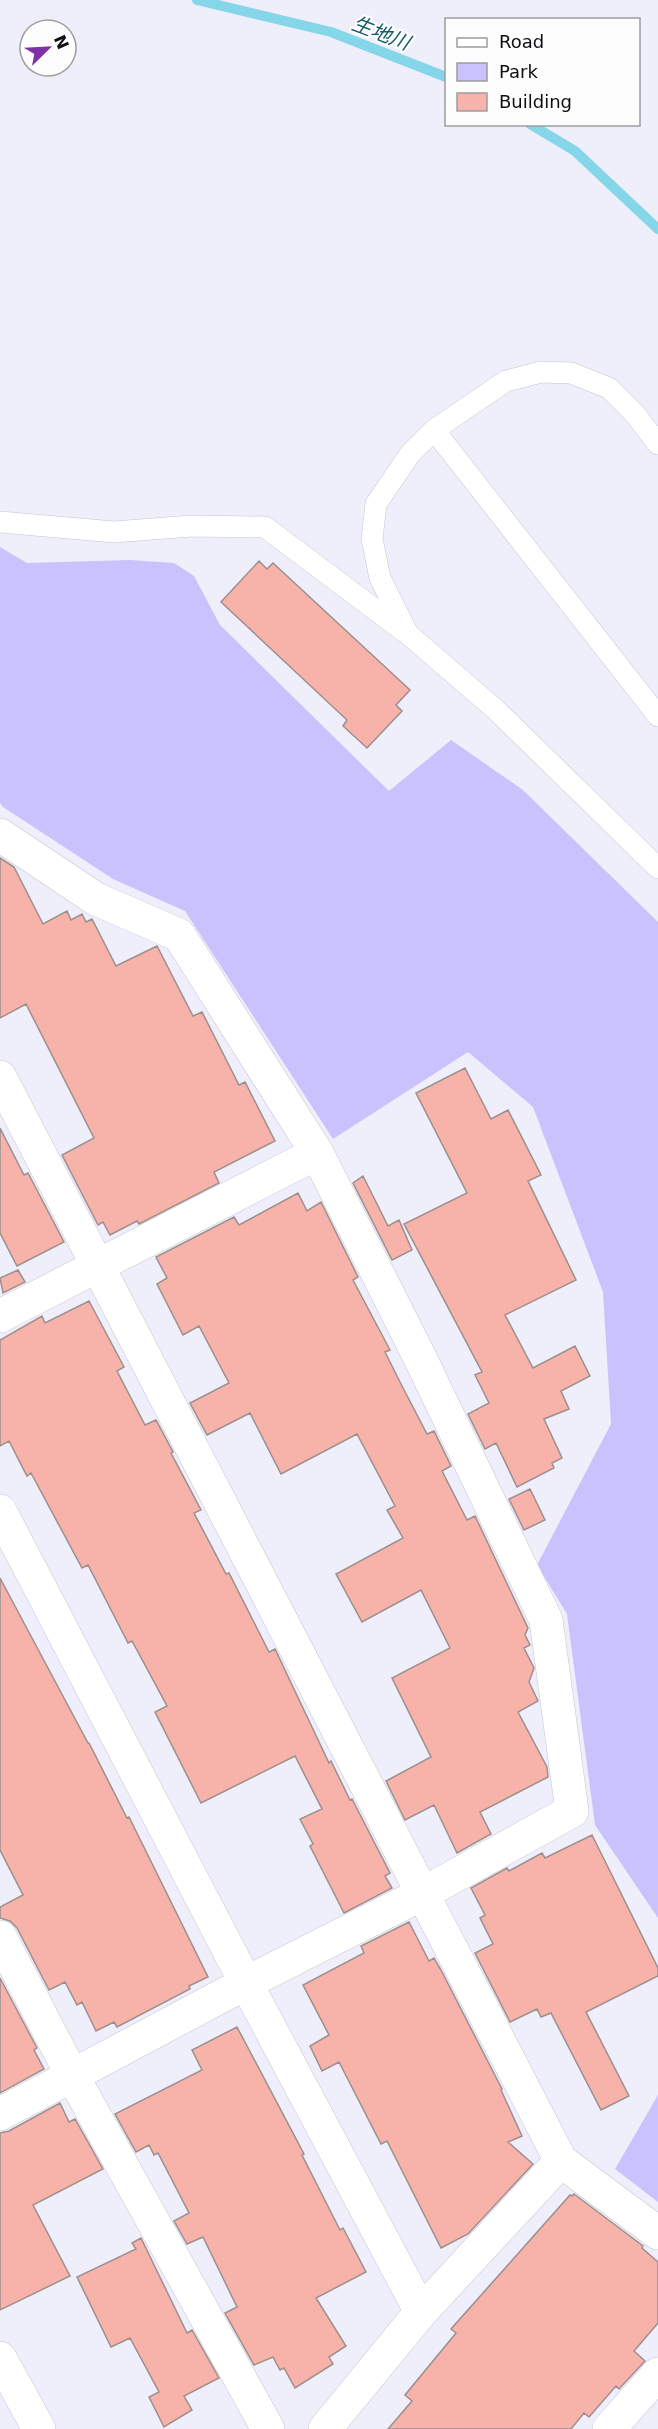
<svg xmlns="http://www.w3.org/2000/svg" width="658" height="2429" font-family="'DejaVu Sans','Noto Sans JP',sans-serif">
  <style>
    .green { fill: #cac2fd }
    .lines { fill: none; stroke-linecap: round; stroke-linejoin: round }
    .stream { stroke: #86d6e9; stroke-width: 10 }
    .building { fill: #f7b2a9; stroke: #9d8f8d; stroke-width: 1.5 }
    .service-casing { stroke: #c6c4d1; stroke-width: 22 }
    .minor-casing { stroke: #c6c4d1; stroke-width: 34 }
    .service { stroke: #fff; stroke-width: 21 }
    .minor { stroke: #fff; stroke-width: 33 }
    .labels { text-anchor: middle; stroke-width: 4.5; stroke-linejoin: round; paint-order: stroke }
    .water-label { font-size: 20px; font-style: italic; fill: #165967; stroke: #fdfdfd }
  </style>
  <rect width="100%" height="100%" fill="#efeefb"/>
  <!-- green -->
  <path class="green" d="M0,547L27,563L130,560L174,563L194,576L220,625L389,791L451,740L523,790L658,922V1918L595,1825L567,1614L537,1565L611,1424L603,1292L533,1107L468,1052L333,1139L185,911L113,879L3,807L0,803Z
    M658,2095V2202L615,2169Z"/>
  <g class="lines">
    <!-- stream -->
    <path class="stream" d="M197,0L331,32L446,77
      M530,124L575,151L658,229"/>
  </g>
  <!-- building -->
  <path class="building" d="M259,561L267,569L273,563L410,690L396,705L402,711L367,748L343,726L347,720L221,602Z
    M0,858L14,867L43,924L67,911L71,920L82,914L86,922L92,919L116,966L157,946L193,1016L202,1012L239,1085L245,1082L275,1141L214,1172L219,1183L139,1224L137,1221L110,1235L103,1222L98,1225L62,1155L94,1138L26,1004L0,1018Z
    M465,1068L491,1119L508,1110L541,1175L528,1181L576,1280L505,1315L533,1368L575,1346L590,1376L561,1391L569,1409L544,1419L562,1458L552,1463L554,1468L517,1487L496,1443L485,1449L468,1414L489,1403L475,1375L482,1372L404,1224L467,1193L416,1093Z
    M0,1128L24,1175L28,1173L64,1242L17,1266L0,1233Z
    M363,1176L388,1226L399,1220L412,1250L392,1260L353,1183Z
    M298,1193L307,1211L321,1202L358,1277L353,1280L390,1350L385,1352L402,1386L427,1434L434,1431L451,1466L442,1471L467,1520L475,1516L528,1628L525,1635L530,1645L524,1648L534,1668L529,1682L538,1701L518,1712L547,1767L548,1777L480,1812L491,1834L457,1853L434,1805L405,1820L386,1781L431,1757L392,1678L450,1648L421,1590L362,1622L336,1574L403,1538L387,1510L395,1506L357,1434L281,1474L250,1413L207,1435L190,1403L229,1383L199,1326L183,1335L157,1284L167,1278L156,1257L234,1217L239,1225Z
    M18,1270L25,1282L3,1293L0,1278Z
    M89,1301L124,1367L117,1371L145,1425L156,1420L173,1452L171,1453L201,1510L194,1513L226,1574L229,1573L269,1652L275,1649L329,1763L331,1761L350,1800L352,1799L390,1873L385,1876L392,1888L344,1913L310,1846L313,1844L300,1819L322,1809L295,1756L201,1803L155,1712L167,1706L132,1641L128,1643L88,1565L82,1568L31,1473L27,1476L9,1441L0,1446V1340L42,1316L45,1323Z
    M530,1489L545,1520L524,1530L509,1499Z
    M0,1578L88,1743H89L127,1818L129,1817L208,1977L189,1986L190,1989L117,2027L114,2022L96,2031L82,2002L77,2005L65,1982L49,1990L17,1928L10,1921L0,1918V1907L23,1895L0,1850Z
    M592,1835L658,1968V1976L586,2012L629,2096L601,2110L551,2013L541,2017L537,2009L510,2022L475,1953L493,1944L480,1918L485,1915L471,1888L507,1868L509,1871L542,1853L545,1858Z
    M409,1922L429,1961L434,1958L441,1970L502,2089L501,2090L522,2136L508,2142L533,2164L468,2234L441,2248L387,2141L381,2144L339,2062L322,2071L310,2046L329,2035L303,1985L364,1953L361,1946Z
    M0,1978L37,2048L34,2050L44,2069L0,2093Z
    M237,2027L304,2154L302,2155L340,2230L343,2228L366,2272L316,2298L346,2346L329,2357L333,2364L295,2388L284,2368L280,2370L273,2357L254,2365L225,2313L237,2307L203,2237L187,2244L174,2221L189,2213L158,2153L154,2155L149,2145L136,2152L115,2114L202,2070L192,2050Z
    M60,2103L69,2122L75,2119L103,2169L33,2205L70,2276L0,2310V2133L9,2131Z
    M574,2194L643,2246L642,2248L658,2262V2323L634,2351L645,2361L619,2389L616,2386L589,2417L584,2413L571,2429H388L412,2401L405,2395L456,2333L451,2329L570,2195L572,2196Z
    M141,2238L187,2333L192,2330L219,2378L184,2396L192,2410L164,2427L149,2397L159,2392L130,2338L111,2347L77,2277L136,2249L132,2243Z"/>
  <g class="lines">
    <!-- service casing -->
    <g class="service-casing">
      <path id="service" d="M434,430L658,716
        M658,444L635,414L609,388L571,373L541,372L506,381L434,430L410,454L376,504L372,539L380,578L408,634L495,709L658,868
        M0,522L114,532L191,526L265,527L405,632"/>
    </g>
    <!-- minor casing -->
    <g class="minor-casing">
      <path id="minor" d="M0,835L96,899L179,935L317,1153L423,1364L546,1620L572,1811L422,1894L246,1983L0,2114
        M0,1077L561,2161L658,2233
        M0,1316L317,1153
        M0,1511L246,1983L421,2312
        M0,1937L72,2075L268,2429
        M0,2358L39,2429
        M325,2429L421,2312L561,2161
        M609,2429L658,2374"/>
    </g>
    <!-- service -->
    <use href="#service" class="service"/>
    <!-- minor -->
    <use href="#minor" class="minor"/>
  </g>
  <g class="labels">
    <!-- water labels -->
    <g class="water-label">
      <text transform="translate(381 33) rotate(21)" y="7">生地川</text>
    </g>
  </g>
  <!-- legend -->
  <rect x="445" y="18" width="195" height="108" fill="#fdfdfd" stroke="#9e9d9f" stroke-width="1.5"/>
  <rect x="457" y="38" width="30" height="9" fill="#ffffff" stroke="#9e9d9f" stroke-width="1.5"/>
  <text x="499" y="48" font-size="18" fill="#0f0e13">Road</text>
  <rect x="457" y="63" width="30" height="18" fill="#cac2fd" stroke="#9e9d9f" stroke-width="1.5"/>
  <text x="499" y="78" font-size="18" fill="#0f0e13">Park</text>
  <rect x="457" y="93" width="30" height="18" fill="#f7b2a9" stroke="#9e9d9f" stroke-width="1.5"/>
  <text x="499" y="108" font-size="18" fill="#0f0e13">Building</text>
  <!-- north arrow -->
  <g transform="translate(48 48) rotate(66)"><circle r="28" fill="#fdfdfd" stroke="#9e9d9f" stroke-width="1.5"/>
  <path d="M0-4.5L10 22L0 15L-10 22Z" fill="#7d33a5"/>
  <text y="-9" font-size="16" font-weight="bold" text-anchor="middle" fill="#0f0e13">N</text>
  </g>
</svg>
